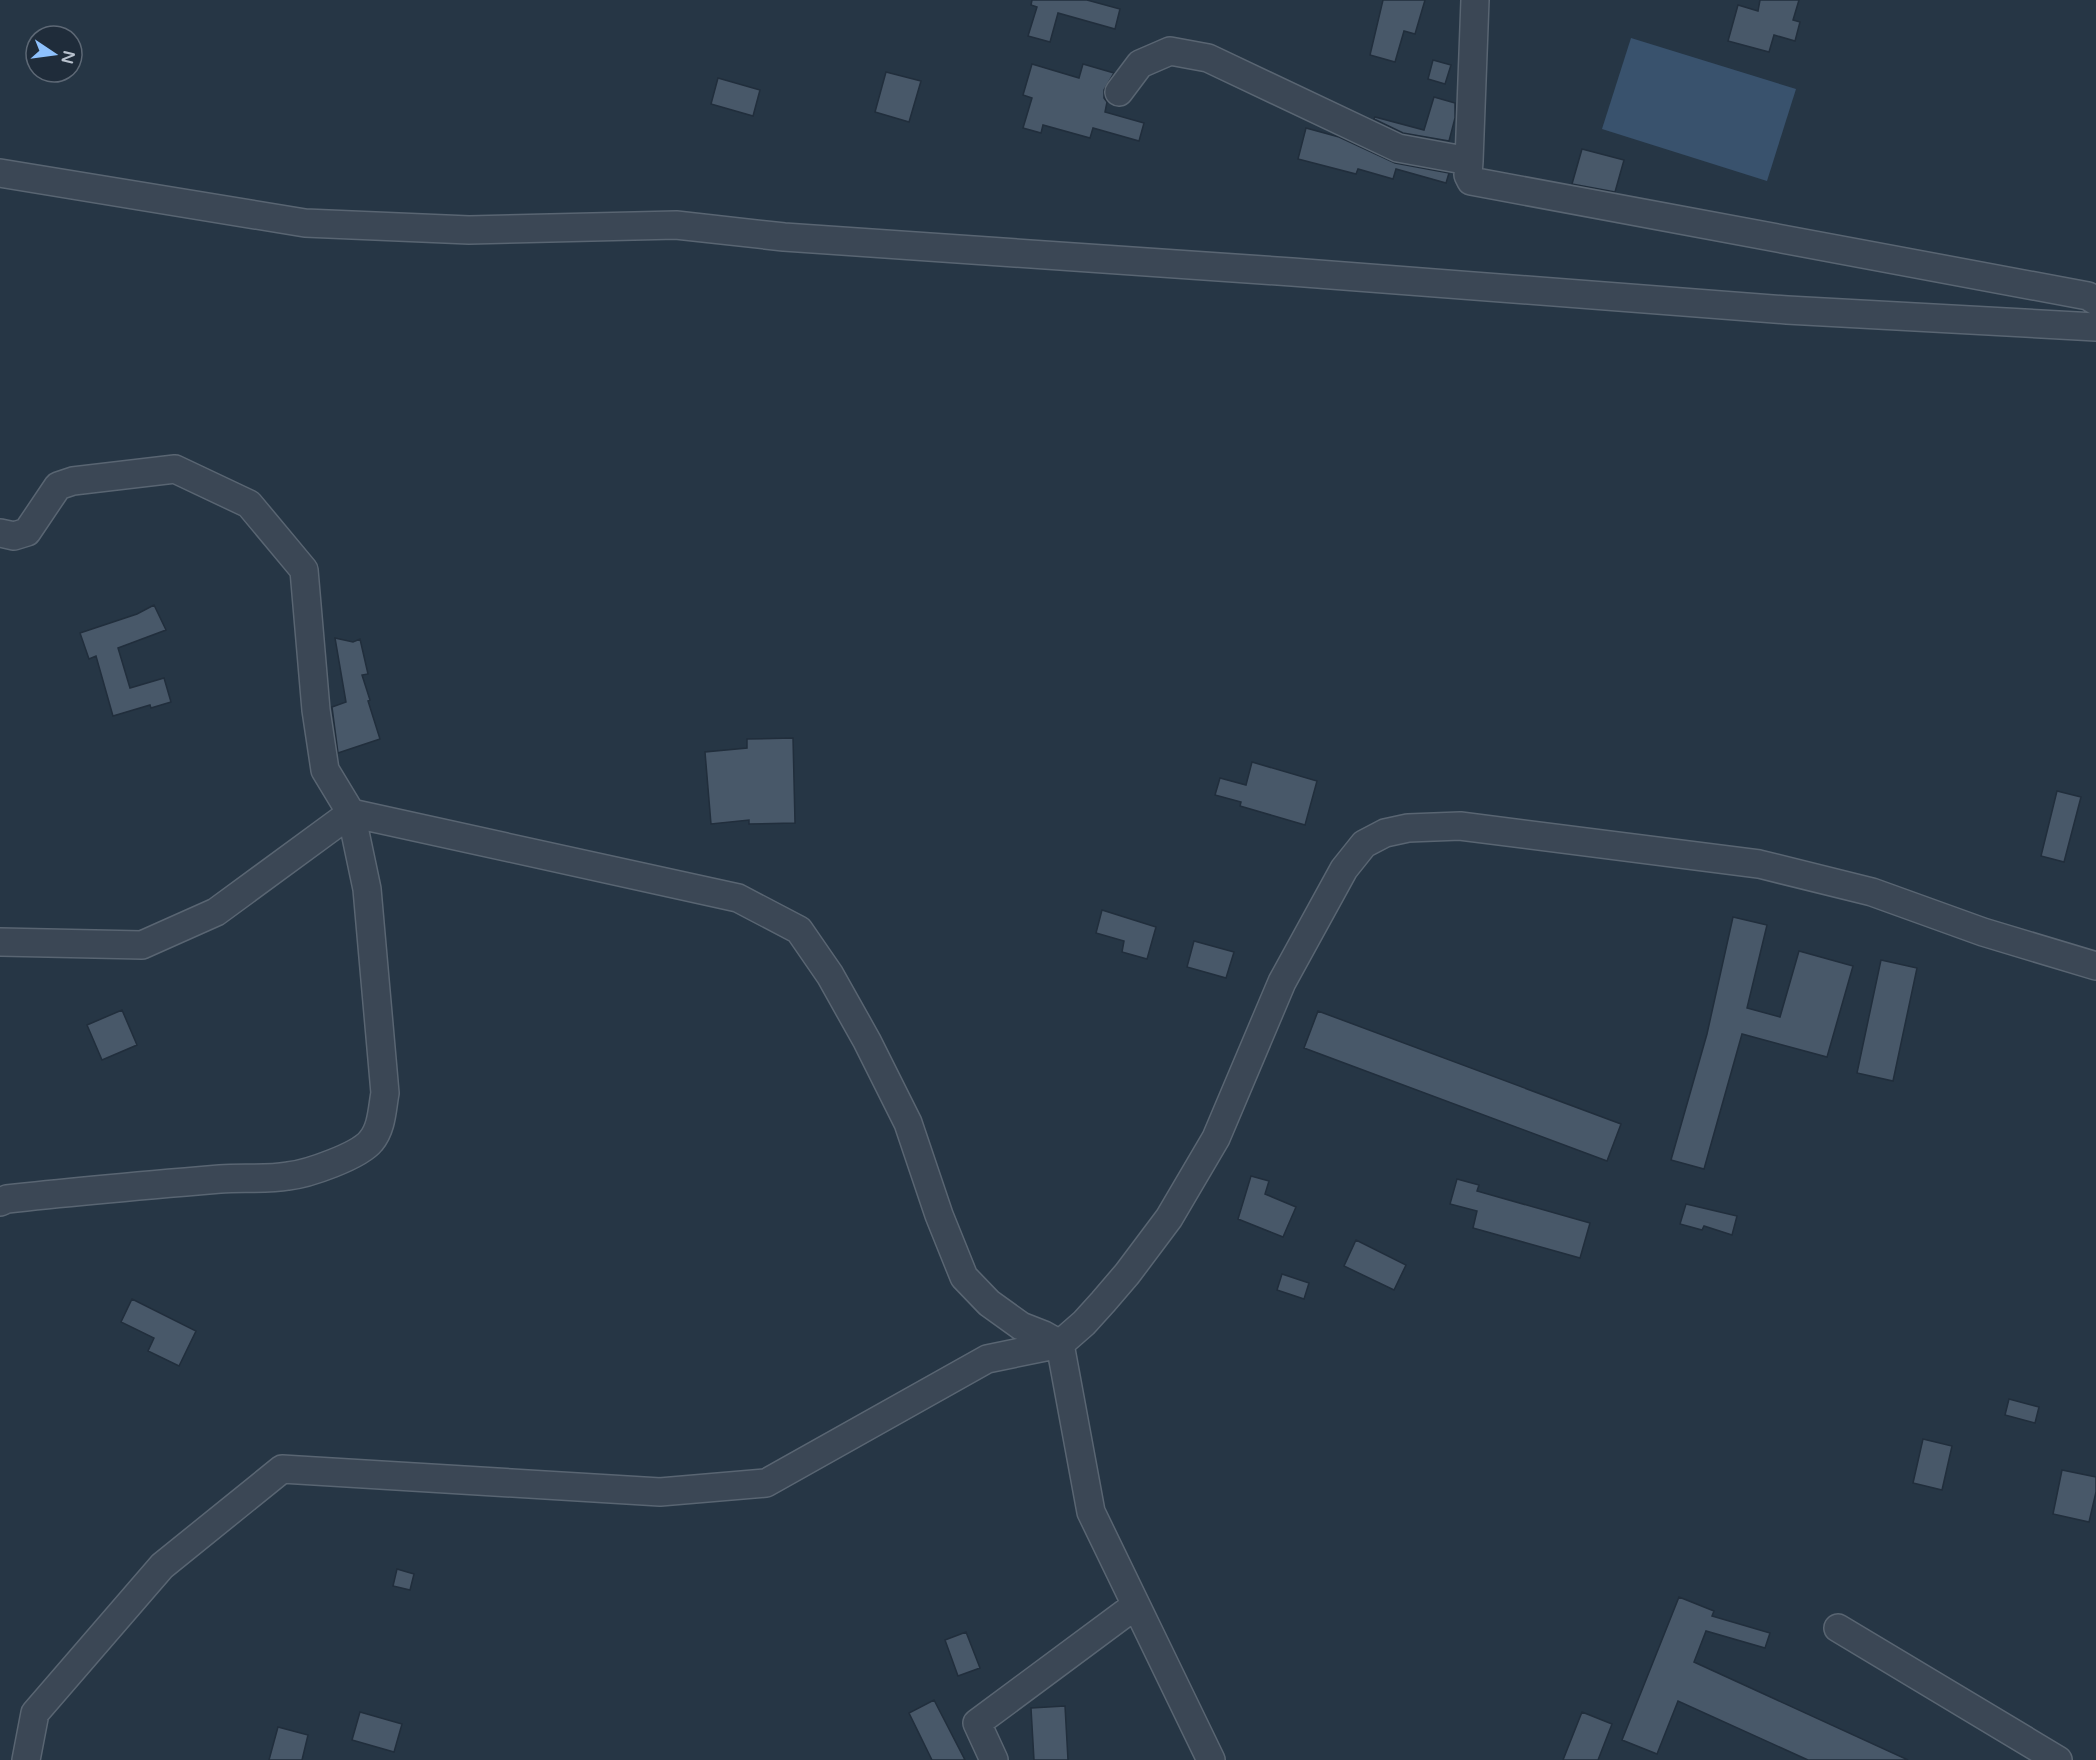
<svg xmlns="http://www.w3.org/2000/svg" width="2096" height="1760" font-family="'Varela Round',sans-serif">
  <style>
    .water { fill: #39526d }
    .building { fill: #485869; stroke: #212e3c; stroke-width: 1.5 }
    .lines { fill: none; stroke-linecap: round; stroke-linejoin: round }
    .minor-casing { stroke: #596572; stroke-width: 30 }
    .minor { stroke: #3b4755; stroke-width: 27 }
  </style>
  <rect width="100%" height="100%" fill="#263645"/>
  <!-- water -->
  <path class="water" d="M1631,38L1796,89L1767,181L1602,129Z"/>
  <!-- building -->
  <path class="building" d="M1032,0H1087L1120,9L1115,29L1058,13L1050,42L1028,36L1037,7L1031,5Z
    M1383,0H1425L1415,34L1404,31L1395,62L1370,55Z
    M1760,0H1799L1793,20L1800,22L1795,41L1774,35L1769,52L1728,41L1738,5L1758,11Z
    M1433,60L1451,65L1445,84L1428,79Z
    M1032,64L1079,78L1083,64L1114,73L1104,90V98L1107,102L1105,112L1144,123L1139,141L1093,128L1090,138L1043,125L1041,133L1023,128L1032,98L1023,95Z
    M886,72L921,81L909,122L875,112Z
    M718,78L760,90L753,116L711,104Z
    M1434,97L1455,103V118L1449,141L1403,133L1374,119L1375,117L1424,130Z
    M1306,128L1339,137L1395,163L1449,173L1446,183L1396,169L1393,179L1358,169L1356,174L1298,159Z
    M1582,149L1624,160L1615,192L1572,184Z
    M154,605L166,630L118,648L130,688L164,678L171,702L151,708L150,705L113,716L96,656L89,659L80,633L137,614Z
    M335,638L353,642L360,639L368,674L362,675L370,700L368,701L380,739L338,753L332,707L346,702Z
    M793,738L795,823L749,824V820L711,824L705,752L747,748V739Z
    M1252,762L1317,781L1305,825L1240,806L1241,802L1215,795L1220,778L1246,785Z
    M2057,791L2081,797L2064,862L2041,856Z
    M1102,910L1156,927L1147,959L1122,952L1124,941L1096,933Z
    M1733,917L1767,925L1747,1008L1780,1017L1799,951L1853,966L1827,1057L1742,1034L1704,1169L1671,1160L1707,1034Z
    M1194,941L1234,952L1226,978L1187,967Z
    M1881,960L1917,968L1893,1081L1857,1073Z
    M122,1010L137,1045L102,1060L87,1025Z
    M1318,1011L1621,1124L1607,1161L1304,1048Z
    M1251,1176L1269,1181L1265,1194L1296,1207L1283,1237L1238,1219Z
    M1457,1179L1479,1185L1477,1191L1590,1223L1580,1258L1473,1228L1477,1211L1450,1204Z
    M1686,1204L1737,1216L1732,1235L1704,1226L1702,1230L1680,1224Z
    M1356,1240L1406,1265L1394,1290L1344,1266Z
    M1282,1274L1309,1283L1304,1299L1277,1290Z
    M132,1299L196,1331L179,1366L148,1351L154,1338L121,1322Z
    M2009,1399L2039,1407L2035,1423L2005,1415Z
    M1923,1439L1952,1446L1942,1490L1913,1483Z
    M2062,1470L2096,1477V1492L2089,1522L2053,1514Z
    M397,1569L414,1574L410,1590L393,1586Z
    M1679,1597L1714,1611L1712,1616L1770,1633L1765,1648L1706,1631L1694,1662L1908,1760H1808L1678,1701L1657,1754L1622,1740Z
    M966,1632L980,1668L958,1676L945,1640Z
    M934,1700L965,1760H932L909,1713Z
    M1065,1706L1068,1760H1034L1031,1708Z
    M360,1712L402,1724L394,1752L352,1740Z
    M1582,1712L1612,1724L1598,1760H1563Z
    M278,1727L308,1735L302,1760H269Z"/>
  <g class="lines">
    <!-- minor casing -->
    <g class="minor-casing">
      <path id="minor" d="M1475,0L1469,161L1468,175L1471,181L2088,296L2096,301
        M1119,92L1140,64L1170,51L1208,58L1398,148L1469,161
        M0,173L305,223L469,230L676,225L784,237L1292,272L1787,310L2096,327
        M0,533L14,536L27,532L58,486L73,481L175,469L249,504L304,570L316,710L325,770L351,813L367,889L385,1093C382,1109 382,1128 371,1141C359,1156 308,1174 288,1176C266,1180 242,1177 220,1179C149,1185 78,1191 7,1199L0,1202
        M0,942L142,945L216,912L351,813L738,898L799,930L830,975L867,1041L908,1123L939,1215L964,1277L989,1303L1021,1326L1044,1335L1060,1344L1084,1323L1103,1302L1127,1274L1169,1218L1216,1138L1282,982L1344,869L1364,844L1385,833L1408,828L1460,826L1759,864L1872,892L1983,932L2096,966
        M1838,1628L2058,1760
        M26,1760L35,1713L162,1566L282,1469L660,1492L766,1483L987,1359L1060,1344L1091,1512L1211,1760
        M994,1760L977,1723L1136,1605"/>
    </g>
    <!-- minor -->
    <use href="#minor" class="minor"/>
  </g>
  <!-- north arrow -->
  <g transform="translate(54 54) rotate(103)"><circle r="28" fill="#1f2c3a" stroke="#5d6875" stroke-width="1.5"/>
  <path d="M0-4.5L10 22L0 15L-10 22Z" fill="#8ec1fd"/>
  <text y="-9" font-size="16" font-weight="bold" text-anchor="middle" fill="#b9c2ce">N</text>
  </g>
</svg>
